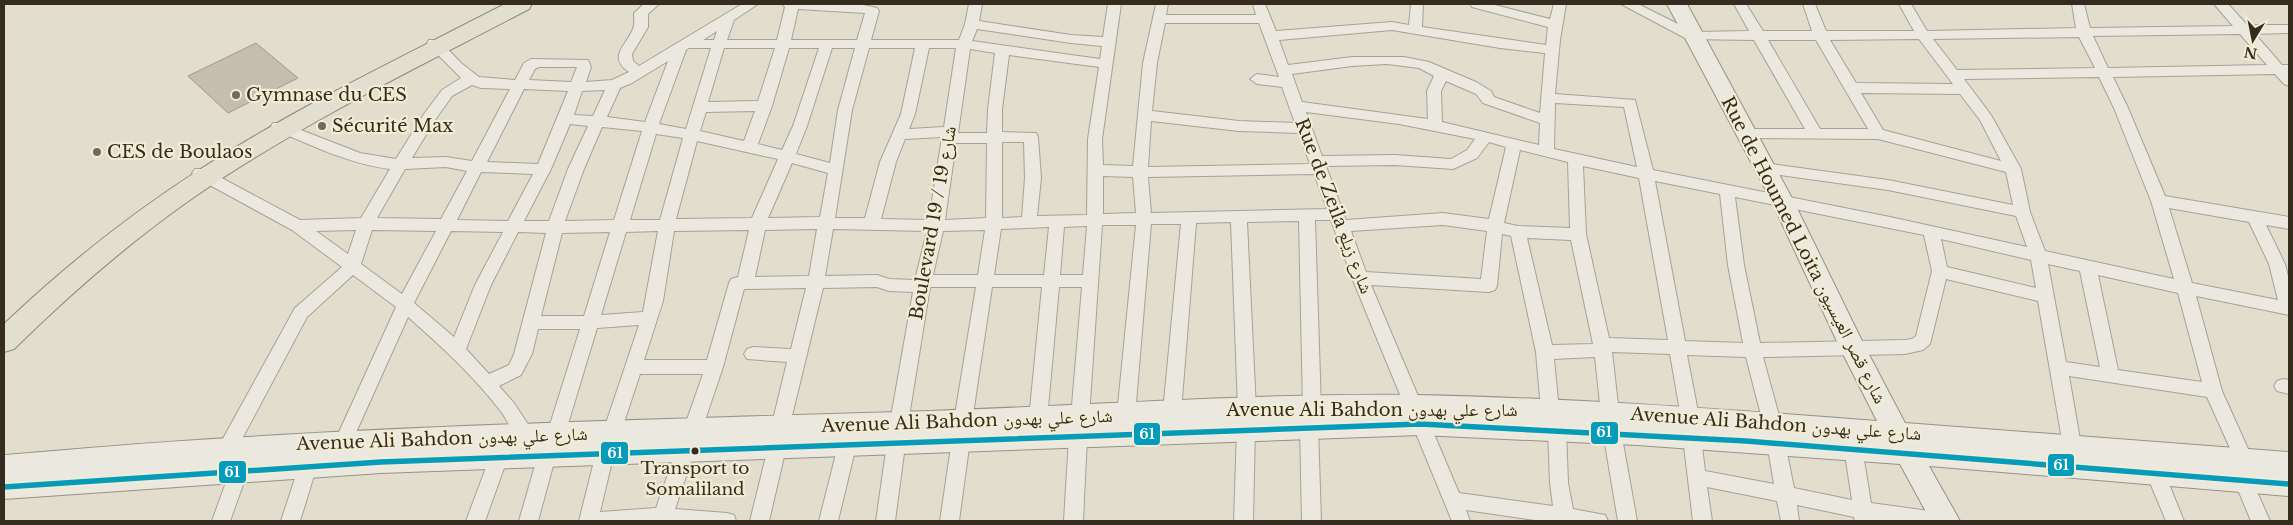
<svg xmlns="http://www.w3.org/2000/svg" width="2293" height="525" font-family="'Libre Baskerville','Noto Naskh Arabic',serif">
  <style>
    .building { fill: #c5bdaf; stroke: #a29a8d }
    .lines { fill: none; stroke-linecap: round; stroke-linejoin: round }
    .street-casing { stroke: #a7a297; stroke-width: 2 }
    .secondary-casing { stroke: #979286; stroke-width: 2 }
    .primary-casing { stroke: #8d887d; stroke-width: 2 }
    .street { fill: #eae8df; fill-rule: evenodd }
    .secondary { fill: #eae8df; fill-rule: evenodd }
    .primary { fill: #e2ded0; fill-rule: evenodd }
    .bus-1-casing { stroke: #f2ecd4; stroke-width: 9 }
    .bus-1 { stroke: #059cbc; stroke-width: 5.5 }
    .poi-dot { fill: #726a5c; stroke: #f2ecd4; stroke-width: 2 }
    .bus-dot { fill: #352c1f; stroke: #f2ecd4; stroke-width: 2 }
    .labels { text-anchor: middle; stroke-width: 4.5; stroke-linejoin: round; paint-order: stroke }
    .bus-label { font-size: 17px; fill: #352c1f; stroke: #f2ecd4 }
    .poi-label { font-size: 18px; fill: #352c1f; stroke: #f2ecd4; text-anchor: start }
    .street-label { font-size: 18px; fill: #352c1f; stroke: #f2ecd4 }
    .line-badge { stroke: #f2ecd4; stroke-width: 2 }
    .badge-label { font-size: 14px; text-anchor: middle; font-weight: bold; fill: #fff }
  </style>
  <rect width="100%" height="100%" fill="#e2ddcd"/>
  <!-- building -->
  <path class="building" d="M256,43L298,78L228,113L188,76Z"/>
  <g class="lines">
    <!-- street casing -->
    <g class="street-casing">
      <path id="street" d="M644,4H659L648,14V27L632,54L633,61L639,66L742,4H758L734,20L727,40H777L785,7L782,4H859L877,8L879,11L871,40H959L965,24L969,4H982L979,21L1071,35L1103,37L1108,4H1121L1102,139L1103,165L1133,166L1143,63L1156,4H1168L1166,15H1256L1253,4H1265L1276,31L1392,22L1409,25L1411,4H1423L1422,27L1546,45L1548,27L1472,7L1470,4H1491L1550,19L1554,4H1566L1560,40L1555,94L1635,100L1653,170L1890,217L2027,247L2016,216L1888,190L1758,172L1755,168L1758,164L1763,163L1888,180L2013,205L2006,172L1878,139L1741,138L1739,134L1741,130L1746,129H1805L1754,40L1687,39L1621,4H1638L1694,32L1749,31L1734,4H1746L1763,31H1812L1803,4H1815L1826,31H1914L1899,4H1911L1927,31L2076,28L2072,4H2084L2090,28L2233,26L2214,4H2228L2247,25H2289V33L2255,34L2282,65H2289V86L2284,84L2275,74L2113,77L2128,108L2165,196L2289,217V229L2266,225L2285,264L2289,280V315L2196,296L2222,391L2253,460L2251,466L2246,467L2270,521H2251L2231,473L2233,467L2238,466L2207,397L2069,376L2081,445L2078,450L2072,453L2066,450L2063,445L2038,301L1946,279L1930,344L1923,350L1905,354L1763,357L1781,423L1778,428L1772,430L1766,428L1763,423L1746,357L1687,355L1699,417L1696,422L1690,424L1684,422L1681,417L1670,354L1612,352L1619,413L1616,418L1610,420L1604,418L1601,413L1595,357L1554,359L1559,410L1556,415L1550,417L1544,415L1541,410L1536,352L1511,236L1502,234L1497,286L1495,290L1489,292L1371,285L1459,493L1553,506L1550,483L1548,429L1551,424L1557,421L1563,424L1566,429L1568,483L1573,509L1605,515L1608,521H1542L1466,510L1470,521H1452L1352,278L1331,220H1315L1321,408L1318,413L1312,415L1306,413L1303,408L1299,221L1247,222L1256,409L1253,414L1247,416L1241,414L1238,409L1231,222L1196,223L1181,412L1178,417L1172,419L1166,417L1163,412L1181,224H1151L1135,415L1132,420L1126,422L1120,420L1117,415L1136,225H1102L1089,417L1086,422L1080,424L1074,422L1071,417L1082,287H1059L1047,419L1044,424L1038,426L1032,424L1029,419L1042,287H992L972,421L969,426L963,428L957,426L954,421L976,287H930L908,423L895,521H876L890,423L913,292L889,291L877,287L823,288L789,428L786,433L780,436L774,433L771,428L787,362L747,359L744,354L747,349L753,347L791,349L806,288L744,289L723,367L675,509L727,513L734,515L736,521H579L596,453L639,325L597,328L565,434L562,439L556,442L550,439L547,434L580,329H538L532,354L521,375L499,386L514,403L535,435L532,440C516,446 510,424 502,413C475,377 442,347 408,317L349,448L343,451L337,448L334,443L396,307L353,275L307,317L234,454L227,457L220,454L218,449L220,444L295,308L342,267L292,230L195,177L192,173L195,169H205L300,220L361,218L390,169C349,164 311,145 273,129L271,126L273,123H283L360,153L396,159L424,114L442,90L461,78L429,46L427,43L429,40H439L461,63L479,77L515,80L524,63L531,59L588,60L591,67L586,82L612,80L629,72C607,57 626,46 633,29C635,24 634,18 634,13ZM798,9L865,13L857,40H791ZM1165,23H1259L1279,77L1257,74L1250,79L1257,84L1282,87L1295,123L1239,121L1152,111L1157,63ZM977,29L1071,43L1102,46L1100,59L972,41ZM1392,30L1500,48L1545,53L1540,113L1494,97L1491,91L1476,82L1429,62L1404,57H1352L1288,65L1279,40ZM717,31L714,40H703ZM2240,34L2267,65L2108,68L2093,36ZM2079,37L2095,68L1957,70L1933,39ZM1919,39L1953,84L1856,83L1830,40ZM1768,40H1816L1868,129H1820ZM689,48H711L686,129L659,124L686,50ZM724,48H775L758,101L708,102ZM789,48H819L793,126L782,150L758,144L772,106ZM832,48H855L838,110L830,163L796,154L807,126ZM869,48H915L901,114L880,162L865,218H835L852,110ZM929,48H956L944,127L909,129L915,114ZM970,49L995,53L988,109L987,133H958ZM1009,55L1099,67L1088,139L1087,215L1037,216L1041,178L1038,137L1036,133L1002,132V109ZM668,61L645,122L607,117L620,88L632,83ZM1387,64L1419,68L1434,76L1427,91L1428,119L1302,102L1292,74L1352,66ZM539,67H577L571,82L529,80L535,69ZM2099,77L2114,108L2151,201L2174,279L2045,251L2030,212L2021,169L1991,115L1964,79ZM1446,81L1476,94L1483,103L1540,123L1539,145L1442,122L1441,91ZM472,85L481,88L510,89L472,161L446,157L412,158L435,120L452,96ZM524,89L568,91L538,164L487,162ZM605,90L593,116L574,115L582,91ZM1861,93L1960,94L1980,120L2001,161L1883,130ZM1555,103L1624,107L1637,167L1554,149ZM755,111L744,141L700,131L706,112ZM1306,112L1399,124L1475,139L1467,150L1451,159L1395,155L1322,156ZM1151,121L1239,131L1299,133L1310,164L1148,167ZM570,124L588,126L568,169L549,221H524L551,169ZM602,127L642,131L614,220L565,221L584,169ZM656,134L683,138L660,220H630ZM942,137L929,220L881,219L896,162L905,139ZM697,141L778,159L752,218L676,219ZM1002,142H1024L1025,178L1022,217L1002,218ZM1489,142L1506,147L1489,219L1443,213L1346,220L1326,166L1395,165L1453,169L1477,158ZM956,143H987L986,218L945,220ZM1520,150L1568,162L1570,228L1518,226L1504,223ZM792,163L828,173L820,217L768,218ZM1583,166L1639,178L1668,340L1609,338L1586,234ZM446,167L467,171L441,219L377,218L405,169ZM481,172L533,174L508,221L457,220ZM1314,174L1327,209L1151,213L1148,177ZM1103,176L1133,177L1136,213L1103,214ZM1655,181L1720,194L1728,265L1743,343L1685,341ZM1735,197L1924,235L1932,271L1916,336L1912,339L1905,340L1760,343L1744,265ZM2169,208L2249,222L2269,264L2278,300L2192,283ZM1443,225L1487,231L1481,279L1366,272L1351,231ZM1087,226L1083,275H1060L1064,227ZM1049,227L1044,275H994L1001,229ZM817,229L809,276L755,277L765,230ZM833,229L927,231L915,280L889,279L877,275L825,276ZM356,230L348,254L316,231ZM372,230L436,231L402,294L361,264ZM749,230L738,277L731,279L729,283L707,360H644L663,301L674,231ZM985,230L978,275H933L943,231ZM451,231L503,232L475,285L454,337L414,303ZM658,231L643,312L601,315L626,232ZM518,232L546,233L514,354L509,365L489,374L466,349L491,285ZM610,232L584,316H541L562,233ZM1527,238L1571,240L1593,344L1552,345ZM1941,239L2031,260L2036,288L1947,267ZM2048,264L2080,271L2100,367L2066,362ZM2098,275L2178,293L2202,382L2118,370ZM640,374H703L656,508L600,512L614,453Z
        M2283,379L2289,380V394L2277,391L2274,386L2277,381Z
        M1309,418L1315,421L1318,426L1321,521H1302L1300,426L1303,421Z
        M1246,421L1252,424L1255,429L1253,521H1234L1237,429L1240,424Z
        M1612,424L1618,427L1621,432L1637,521H1618L1603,432L1606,427Z
        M1078,429L1084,432L1087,437L1083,521H1064L1069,437L1072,432Z
        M1692,430L1698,433L1701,438L1705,471L1774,484L1767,443L1770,438L1776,435L1782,438L1785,443L1794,488L1852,500L1844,448L1847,443L1853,440L1859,443L1862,448L1871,503L1944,513L1951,515L1954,521H1855L1854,517L1797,505L1799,521H1781L1777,501L1707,487L1712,521H1693L1683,438L1686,433Z
        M961,432L967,435L970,440L959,521H940L952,440L955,435Z
        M847,438L853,441L856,446L838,521H819L838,446L841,441Z
        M777,440L783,443L786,448L769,521H750L768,448L771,443Z
        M547,447L554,449L556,455L538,521H519L538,455L540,449Z
        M499,449L506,451L508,457L485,521H466L490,457L492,451Z
        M308,458L315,460L317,466L300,521H281L299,466L301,460Z
        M239,463L246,465L248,471L230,521H212L230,471L232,465Z
        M2155,465L2162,467L2184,521H2166L2146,473L2148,467Z"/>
    </g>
    <!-- secondary casing -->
    <g class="secondary-casing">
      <path id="secondary" d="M1667,4H1687L1793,200L1865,347L1905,423L2289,452V496L1929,466L1960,521H1931L1900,464L1637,445L1420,435L381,473L4,499V455C79,449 154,442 230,438C452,424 675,419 898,412C1071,407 1244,393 1416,395C1570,398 1724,409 1877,421L1840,348L1771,200Z"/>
    </g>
    <!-- primary casing -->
    <g class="primary-casing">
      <path id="primary" d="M505,4H532L529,9C413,70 294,127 187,202C125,246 68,296 14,349L4,352V324C64,267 129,215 199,170C297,107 402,57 505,4Z"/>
    </g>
    <!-- street -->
    <use href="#street" class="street"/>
    <!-- secondary -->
    <use href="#secondary" class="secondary"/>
    <!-- primary -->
    <use href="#primary" class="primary"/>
    <!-- bus-1 casing -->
    <g class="bus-1-casing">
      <path id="bus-1" d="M4,487L381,462L1420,424L1746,441L2289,484"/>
    </g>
    <!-- bus-1 -->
    <use href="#bus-1" class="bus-1"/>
  </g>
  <!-- markers -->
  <g class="poi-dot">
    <circle cx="236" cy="95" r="5"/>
    <circle cx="322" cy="126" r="5"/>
    <circle cx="97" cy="152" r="5"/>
  </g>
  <circle class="bus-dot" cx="695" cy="451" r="4.5"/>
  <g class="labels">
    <!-- bus labels -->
    <g class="bus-label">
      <text x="695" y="474">Transport to<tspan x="695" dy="21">Somaliland</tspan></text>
    </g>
    <!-- poi labels -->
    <g class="poi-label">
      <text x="246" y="101">Gymnase du CES</text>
      <text x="332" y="132">Sécurité Max</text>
      <text x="107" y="158">CES de Boulaos</text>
    </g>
    <!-- street labels -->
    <g class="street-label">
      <text transform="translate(1334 206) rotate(69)" y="6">Rue de Zeila شارع زيلع</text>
      <text transform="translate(933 223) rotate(-80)" y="6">Boulevard 19 / شارع 19</text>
      <text transform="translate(1804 250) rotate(63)" y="6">Rue de Houmed Loita شارع قصر العيسيون</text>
      <text x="1372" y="416">Avenue Ali Bahdon شارع علي بهدون</text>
      <text transform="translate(967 421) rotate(-2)" y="6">Avenue Ali Bahdon شارع علي بهدون</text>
      <text transform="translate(1776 424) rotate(4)" y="6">Avenue Ali Bahdon شارع علي بهدون</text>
      <text transform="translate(442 439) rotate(-2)" y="6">Avenue Ali Bahdon شارع علي بهدون</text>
    </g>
  </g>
  <g class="line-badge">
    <rect x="1590" y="421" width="29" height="24" rx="5" fill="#059cbc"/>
    <rect x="1133" y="422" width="28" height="24" rx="5" fill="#059cbc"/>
    <rect x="600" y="441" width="29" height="24" rx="5" fill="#059cbc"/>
    <rect x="2047" y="453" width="28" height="24" rx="5" fill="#059cbc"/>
    <rect x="218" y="460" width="29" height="24" rx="5" fill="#059cbc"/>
  </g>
  <g class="badge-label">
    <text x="1604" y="437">61</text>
    <text x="1147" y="439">61</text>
    <text x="615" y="458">61</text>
    <text x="2061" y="470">61</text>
    <text x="232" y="477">61</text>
  </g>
  <!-- border -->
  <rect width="2293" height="525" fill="none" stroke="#352c1f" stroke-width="10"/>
  <!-- north arrow -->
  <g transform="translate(2253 40) rotate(190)" stroke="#f2ecd4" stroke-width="4" paint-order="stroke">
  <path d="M0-4L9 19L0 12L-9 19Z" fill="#352c1f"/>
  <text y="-8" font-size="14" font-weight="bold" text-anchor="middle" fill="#352c1f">N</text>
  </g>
</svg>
